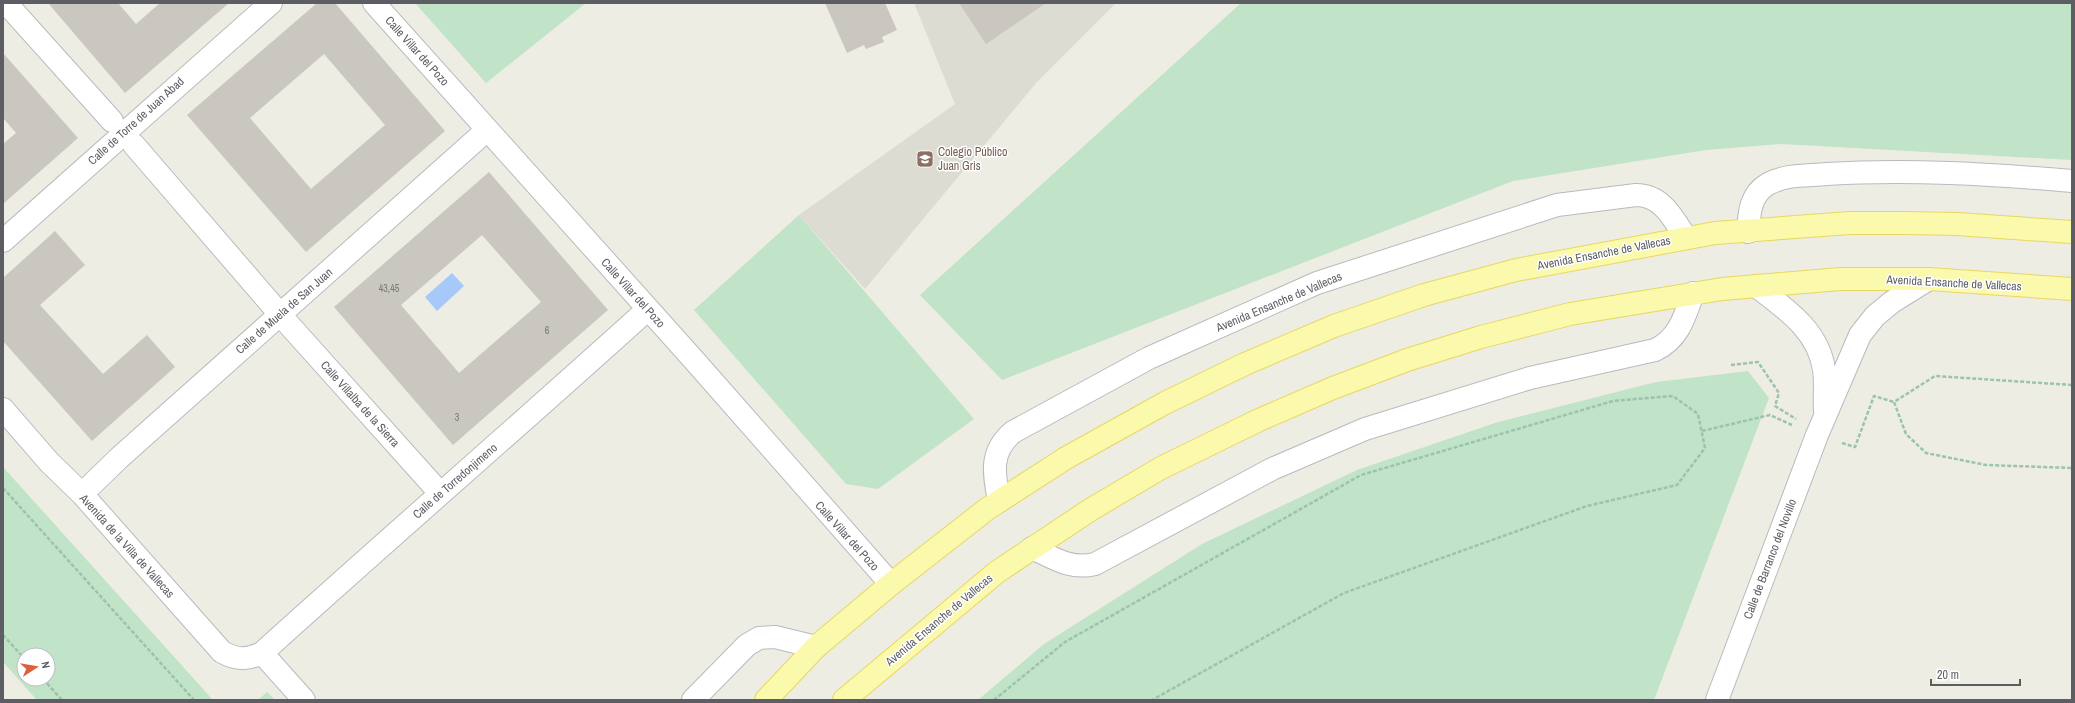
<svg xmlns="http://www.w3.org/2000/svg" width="2075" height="703" font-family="'Archivo Narrow',sans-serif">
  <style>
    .education { fill: #dddcd2 }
    .green { fill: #c1e3c7; fill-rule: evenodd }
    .water { fill: #a7c9f9 }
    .building { fill: #c9c7c0; fill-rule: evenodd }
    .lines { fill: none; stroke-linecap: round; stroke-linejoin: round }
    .minor-casing { stroke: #b9babf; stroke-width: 24 }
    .major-casing { stroke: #e8d762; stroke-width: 24 }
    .path { stroke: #9bc3ad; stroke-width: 2.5; stroke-dasharray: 4 2; stroke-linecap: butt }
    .minor { stroke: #fff; stroke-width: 22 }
    .major { stroke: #faf9ac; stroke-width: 22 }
    .labels { text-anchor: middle; stroke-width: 3; stroke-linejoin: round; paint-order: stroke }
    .number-label { font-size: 10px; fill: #77787a }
    .street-label { font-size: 12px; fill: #5c5e63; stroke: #fff }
    .education-label { font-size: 12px; fill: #785e54; stroke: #fff; text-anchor: start }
  </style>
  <rect width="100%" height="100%" fill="#edede3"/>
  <!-- education -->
  <path class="education" d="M914,3H1116L1037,82L865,289L799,215L955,104Z"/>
  <!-- green -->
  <path class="green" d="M415,3H586L486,83Z
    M1241,3H2072V160L1781,144L1706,150L1513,181L1002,380L920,295Z
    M799,215L974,419L878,489L846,484L694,310Z
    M1748,371L1769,398L1654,700H978L1044,644L1202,544L1357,470L1495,423L1656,382Z
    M3,467L213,700H37L3,662ZM24,655H48V679H24Z
    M267,692L275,700H258Z"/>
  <!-- water -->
  <path class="water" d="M452,273L464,286L437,311L425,297Z"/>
  <!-- building -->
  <path class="building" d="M48,3H118L136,24L160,3H229L125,93Z
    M317,3H335L445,131L306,252L187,115ZM324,54L385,125L311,189L250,118Z
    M825,3H885L897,30L882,37L884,42L866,49L864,45L847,53Z
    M959,3H1046L986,44Z
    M3,53L78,138L3,204V144L16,133L3,118Z
    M489,172L608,310L453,445L334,307ZM482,235L541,302L459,373L401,305Z
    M55,231L85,265L40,305L103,374L147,335L175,367L92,441L3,341V278Z"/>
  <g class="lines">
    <!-- minor casing -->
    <g class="minor-casing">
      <path id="minor" d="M6,3L112,121
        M374,3L693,359L891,584
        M134,145L291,327L440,493
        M1748,232C1749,214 1750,194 1768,184C1786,174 1807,176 1827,174C1908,169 1991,174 2072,181
        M3,241L271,3
        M1756,286C1786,309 1819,331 1824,370C1826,383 1824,398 1825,411
        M3,409L49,462L82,494L222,652C237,660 247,660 262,653C390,537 520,425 648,309
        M82,494L119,458L487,130
        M999,501C994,474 989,452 1013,432L1149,358L1317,283L1557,205L1636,195C1662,195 1673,218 1686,238
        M1032,548C1054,558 1070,570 1095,564L1272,469L1365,429L1530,378L1655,350C1679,339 1685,316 1693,293
        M262,653L304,700
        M693,700L747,645L759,638L775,637L816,647
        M1717,700L1817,435L1860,335L1875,316L1892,302L1929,279"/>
    </g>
    <!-- major casing -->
    <g class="major-casing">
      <path id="major" d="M766,700L816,647L891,584L987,509L1066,458L1165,403L1245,364L1334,326L1424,295L1516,270L1715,233L1850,223H1905L1957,224L2072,232
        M844,700L997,572L1090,510L1161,468L1259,420L1333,388L1407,360L1481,337L1570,314L1722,289L1840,279H1929L2072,289"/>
    </g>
    <!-- path -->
    <path class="path" d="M1731,365L1758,362L1779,393L1775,406L1796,419
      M2072,385L1935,376L1894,402L1906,434L1926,453L1986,465L2072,468
      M1702,431L1770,415L1792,425
      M1842,443L1855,447L1874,396L1894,402
      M3,488L194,700
      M3,635L24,658
      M43,679L62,700
      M994,700L1065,642L1361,475L1613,401L1673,396L1698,414L1705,448L1677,485L1587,506L1344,593L1152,700"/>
    <!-- minor -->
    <use href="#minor" class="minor"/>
    <!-- major -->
    <use href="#major" class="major"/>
  </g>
  <!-- icons -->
  <defs>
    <g id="school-square" transform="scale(0.9)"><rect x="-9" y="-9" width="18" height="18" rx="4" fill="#8d6e63" stroke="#fff"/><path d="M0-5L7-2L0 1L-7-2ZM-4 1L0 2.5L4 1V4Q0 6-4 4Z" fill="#fff"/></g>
  </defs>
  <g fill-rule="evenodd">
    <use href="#school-square" x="925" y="159"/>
  </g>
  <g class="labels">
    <!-- number labels -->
    <g class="number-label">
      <text x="389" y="292">43,45</text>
      <text x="547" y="334">6</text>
      <text x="457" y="421">3</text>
    </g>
    <!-- street labels -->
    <g class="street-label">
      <text transform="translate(417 51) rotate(48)" y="4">Calle Villar del Pozo</text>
      <text transform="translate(136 121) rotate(-42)" y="4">Calle de Torre de Juan Abad</text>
      <text transform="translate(1604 253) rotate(-11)" y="4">Avenida Ensanche de Vallecas</text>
      <text transform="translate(1954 283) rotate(3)" y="4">Avenida Ensanche de Vallecas</text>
      <text transform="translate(633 293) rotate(48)" y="4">Calle Villar del Pozo</text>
      <text transform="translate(1279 302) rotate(-23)" y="4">Avenida Ensanche de Vallecas</text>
      <text transform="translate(284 311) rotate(-41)" y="4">Calle de Muela de San Juan</text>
      <text transform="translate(360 404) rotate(48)" y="4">Calle Villalba de la Sierra</text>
      <text transform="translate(455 481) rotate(-41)" y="4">Calle de Torredonjimeno</text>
      <text transform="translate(847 536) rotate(48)" y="4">Calle Villar del Pozo</text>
      <text transform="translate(127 546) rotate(48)" y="4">Avenida de la Villa de Vallecas</text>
      <text transform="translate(1770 559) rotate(-69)" y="4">Calle de Barranco del Novillo</text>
      <text transform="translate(939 620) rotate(-40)" y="4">Avenida Ensanche de Vallecas</text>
    </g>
    <!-- education labels -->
    <g class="education-label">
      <text x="938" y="156">Colegio Público<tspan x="938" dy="14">Juan Gris</tspan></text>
    </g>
  </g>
  <!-- border -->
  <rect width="2075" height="703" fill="none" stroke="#5c5e63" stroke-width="8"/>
  <!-- north arrow -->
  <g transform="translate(36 667) rotate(78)"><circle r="19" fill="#ffffff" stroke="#bebfc1"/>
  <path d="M0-3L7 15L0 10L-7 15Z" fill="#de5f39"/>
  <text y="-6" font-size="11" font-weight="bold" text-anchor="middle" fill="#5c5e63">N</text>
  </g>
  <!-- scale -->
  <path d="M1931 679v6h89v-6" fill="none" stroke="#5c5e63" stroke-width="2"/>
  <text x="1937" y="679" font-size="12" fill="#5c5e63" stroke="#ffffff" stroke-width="3" paint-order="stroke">20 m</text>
</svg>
